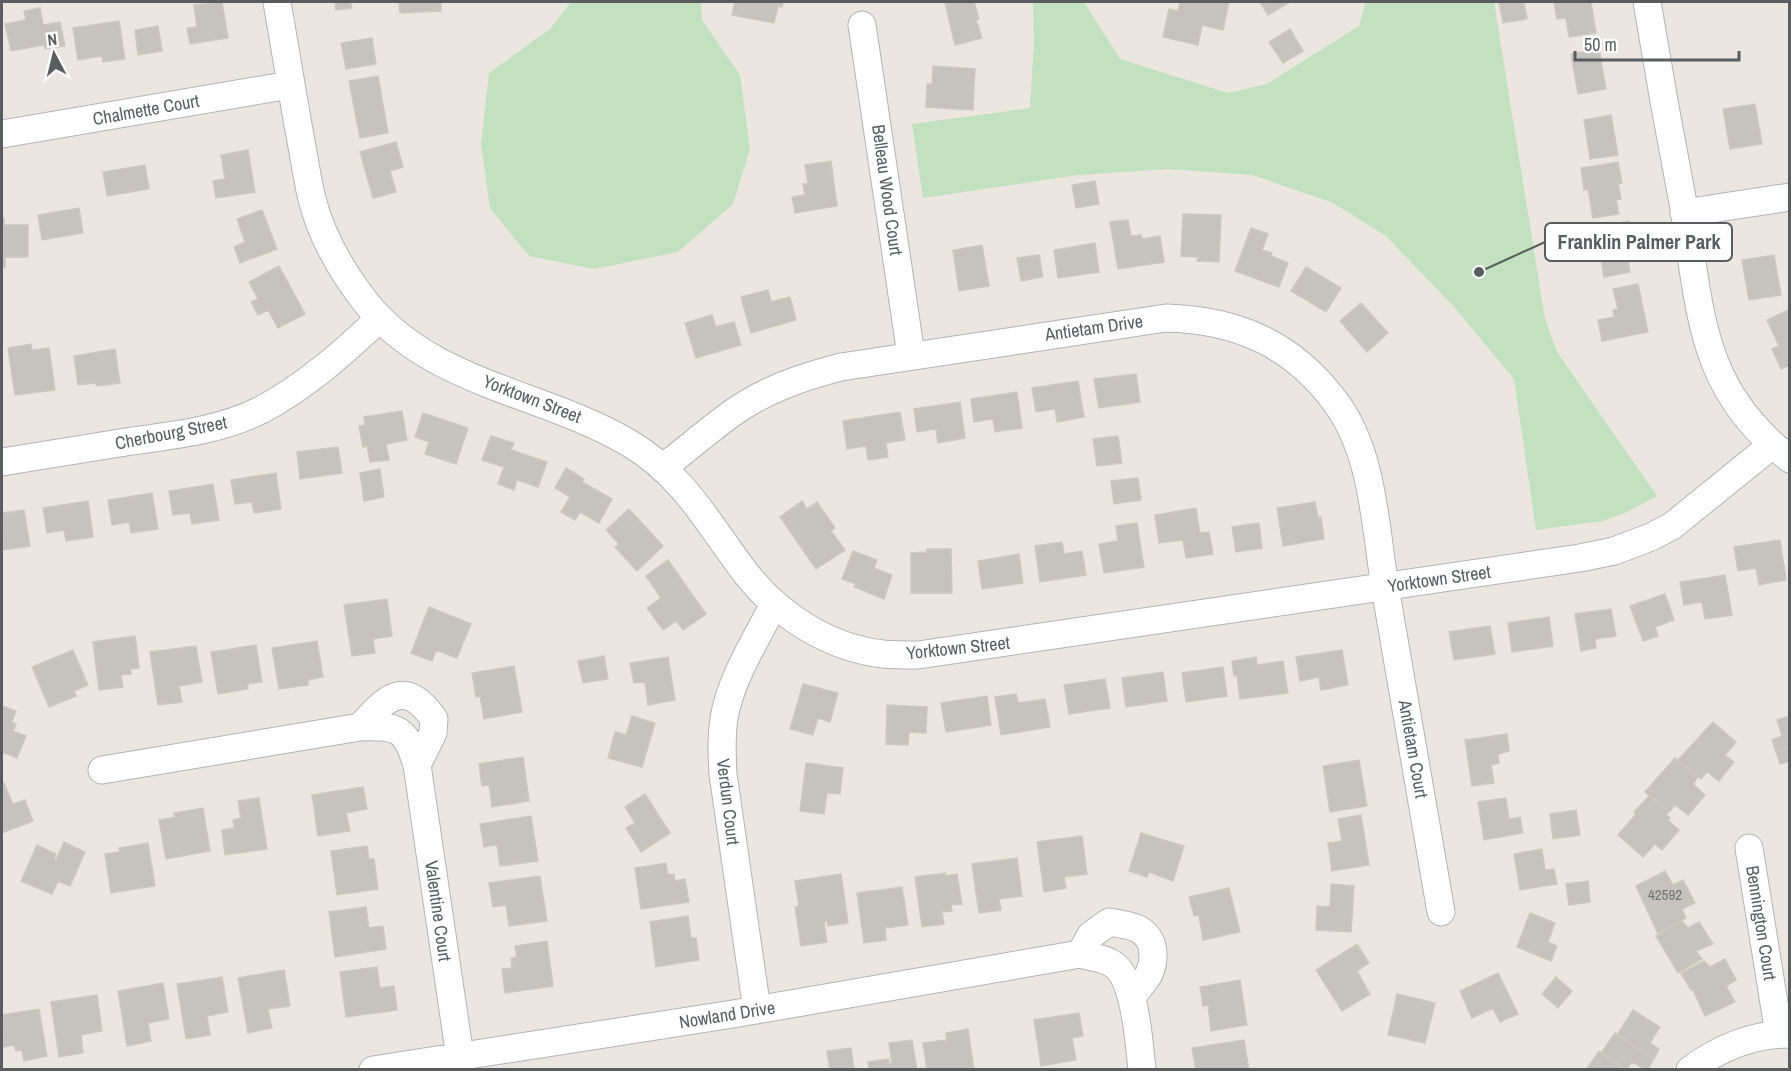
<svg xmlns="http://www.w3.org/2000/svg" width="1791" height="1071" font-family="'Archivo Narrow',sans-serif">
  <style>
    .green { fill: #c2e1be }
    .building { fill: #c6c2bd; stroke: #cfc8bf; stroke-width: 1.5 }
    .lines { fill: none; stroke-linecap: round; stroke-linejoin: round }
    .minor-casing { stroke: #b1b4b7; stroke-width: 29 }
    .minor { stroke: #fff; stroke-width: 27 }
    .labels { text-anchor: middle; stroke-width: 4.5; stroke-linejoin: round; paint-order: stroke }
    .number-label { font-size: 15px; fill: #747677 }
    .street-label { font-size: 18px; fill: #595d60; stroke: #fff }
    .leader { fill: none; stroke: #595d60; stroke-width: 2 }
    .callout-dot { fill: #595d60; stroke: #fff; stroke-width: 2 }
    .callout { fill: #fff; stroke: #595d60; stroke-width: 2 }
    .callout-label { font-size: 20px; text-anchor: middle; font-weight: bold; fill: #595d60 }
  </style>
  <rect width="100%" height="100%" fill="#ebe7e0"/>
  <!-- green -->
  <path class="green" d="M571,2H701L702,20L740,75L750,149L733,204L678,252L594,269L529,256L490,208L481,144L489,73L550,29Z
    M1033,2H1084L1120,59L1228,93L1267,84L1359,26L1366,2H1494L1545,319L1557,352L1657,496L1627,512L1603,521L1536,530L1514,379L1455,308L1386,236L1331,202L1252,175L1168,169L1078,175L923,198L912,124L1030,108L1034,43Z"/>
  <!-- building -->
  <path class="building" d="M222,2L228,38L190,44L187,28L197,27L194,5Z
    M335,2H350L352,8L336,10Z
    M399,2H441V11L400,13Z
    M735,2H783L782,7L778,6L774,23L732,15Z
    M945,2H974L979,19L976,20L982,38L955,45Z
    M1180,2H1229L1223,30L1202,25L1198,45L1163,37L1169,9L1178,11Z
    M1260,2H1290L1268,15Z
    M1499,2H1524L1527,19L1503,23Z
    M1554,2H1591L1596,33L1569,37L1566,18L1557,19Z
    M40,8L43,25L60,22L65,46L45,49L44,45L11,51L5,24L26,20L24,11Z
    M119,21L125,59L103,62L102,56L78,60L73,28Z
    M158,26L162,51L138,55L135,30Z
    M1290,29L1303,51L1283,63L1269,42Z
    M372,38L376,64L346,69L341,43Z
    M1599,49L1606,89L1578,94L1571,54Z
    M933,66L975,69L973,110L926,107L927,84H932Z
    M378,76L388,133L360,138L349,81Z
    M1755,104L1762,144L1730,149L1723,109Z
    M1611,115L1618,155L1590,159L1584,120Z
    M396,142L403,167L390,171L396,192L373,198L360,152Z
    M248,150L255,192L216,198L213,181L225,179L221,155Z
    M831,161L837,206L795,213L792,197L805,195L803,184H808L805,165Z
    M1618,162L1622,183L1618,184L1621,199L1616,200L1619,214L1593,218L1588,189L1584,190L1581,168Z
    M145,165L149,189L107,196L103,172Z
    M1095,181L1099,204L1076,208L1072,185Z
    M79,208L83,233L42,240L38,215Z
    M262,210L277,249L240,263L234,247L245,242L237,219Z
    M1183,214L1221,215L1219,262L1197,261L1198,257L1181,256Z
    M2,218H4V225H28V257H5V267H2Z
    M1128,220L1131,236L1141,235L1142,239L1160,236L1164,262L1118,269L1110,222Z
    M1629,221L1633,241L1625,243L1630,272L1604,277L1599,246H1602L1599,226Z
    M1251,228L1268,234L1262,250L1272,253L1271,256L1288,263L1279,287L1235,271Z
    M1095,243L1099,272L1058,278L1054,250Z
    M982,245L989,286L959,291L953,250Z
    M1039,255L1043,277L1021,281L1017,258Z
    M1774,255L1781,295L1749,300L1742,260Z
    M279,266L305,314L278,328L268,310L258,315L251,302L258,299L249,282Z
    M1306,267L1341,288L1326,312L1291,291Z
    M1638,284L1648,332L1602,341L1598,320L1614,317L1613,310L1618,309L1613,289Z
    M768,290L771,302L790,297L796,320L751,333L741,297Z
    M1361,303L1388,333L1367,352L1340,321Z
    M1790,309V365L1781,369L1772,349L1779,346L1767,320Z
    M712,315L716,327L734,322L741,345L696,358L685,323Z
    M31,344L32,350L49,348L55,390L15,395L8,348Z
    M115,349L120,383L97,386L96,383L78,385L74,356Z
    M1136,374L1140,402L1099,408L1094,379Z
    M1078,381L1084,417L1057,422L1055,409L1036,412L1032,388Z
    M1017,392L1022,428L995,432L993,419L974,422L971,399Z
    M960,402L965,438L938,443L936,429L917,432L914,409Z
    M402,411L407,440L386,444L389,460L370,462L367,446L363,447L359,426L365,425L364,417Z
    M900,412L905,440L886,443L888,457L868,460L866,446L847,449L843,421Z
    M423,413L468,428L456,464L425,454L429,442L415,437Z
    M491,436L514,443L511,450L547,462L538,487L517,480L514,490L498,484L504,467L482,460Z
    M1118,436L1122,463L1097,466L1093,439Z
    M338,447L342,473L300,479L297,452Z
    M566,468L584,479L582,482L612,499L599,523L580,512L575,520L561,512L570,497L555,488Z
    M380,469L384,497L364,501L360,473Z
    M276,473L281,509L254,513L252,502L235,504L231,480Z
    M1138,478L1141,500L1114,504L1111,481Z
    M213,484L219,520L192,524L190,513L173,515L169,491Z
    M152,493L158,529L131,533L129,522L112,525L108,500Z
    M88,501L93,537L66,541L64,530L47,533L43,508Z
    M802,501L807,509L817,502L835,528L831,531L845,550L816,569L780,517Z
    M1315,502L1318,517H1321L1324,539L1283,546L1277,508Z
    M1196,508L1200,533L1209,532L1213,554L1186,558L1183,540L1159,543L1155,515Z
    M629,509L663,546L637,571L615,547L619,544L606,530Z
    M24,510L30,546L3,550L2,513Z
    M1137,523L1144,567L1104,573L1099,544L1118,541L1116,526Z
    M1259,523L1262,548L1236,552L1232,527Z
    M1780,540L1786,580L1759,585L1756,568L1738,571L1734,547Z
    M1062,542L1064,554L1082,551L1086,575L1040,582L1035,546Z
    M927,549H951L952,593H911V553L927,552Z
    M853,551L877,560L874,568L892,575L884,599L854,587L856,584L842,579Z
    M1019,554L1023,583L982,589L978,561Z
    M668,560L706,614L683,630L676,621L663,630L647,608L661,598L646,576Z
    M1725,575L1732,615L1705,619L1702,602L1684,605L1680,582Z
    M1665,594L1674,620L1655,627L1658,636L1643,641L1630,606Z
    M387,599L392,636L373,639L375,653L352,656L344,605Z
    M429,607L471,624L457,658L436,650L432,661L411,653Z
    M1611,609L1616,636L1595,639L1596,648L1581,651L1575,614Z
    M1549,617L1553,646L1512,652L1508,623Z
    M1490,626L1495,654L1454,660L1449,632Z
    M135,636L139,668L130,669L131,674L121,675L123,687L99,690L93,642Z
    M317,641L323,677L308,680V685L279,689L272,648Z
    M256,645L262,682L247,684L248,689L218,694L211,652Z
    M196,646L202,682L179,686L182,702L158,705L150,652Z
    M73,650L88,685L74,691L76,696L49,707L32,667Z
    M1342,650L1348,685L1321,690L1319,677L1300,681L1296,657Z
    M604,656L608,679L583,683L578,661Z
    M668,657L675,700L648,705L645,682L634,683L630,663Z
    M1256,657L1257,665L1283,661L1288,693L1240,699L1237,676H1234L1232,661Z
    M514,666L522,712L484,719L480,696L476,697L472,673Z
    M1223,667L1227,696L1186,702L1182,673Z
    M1163,672L1167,701L1126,707L1122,678Z
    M1105,679L1110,708L1069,714L1064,685Z
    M803,684L838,693L830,722L818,718L813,735L790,729Z
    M1016,694L1018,703L1045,699L1050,727L1001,735L995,697Z
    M987,696L991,725L946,732L941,703Z
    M887,705L927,707L926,733L909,732L908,745L886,744Z
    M2,706L16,711L12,722L16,724L13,731L26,736L17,758L2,752Z
    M632,716L655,723L642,767L608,758L615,732L626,735Z
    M1790,716V747L1776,752L1772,740L1782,736L1777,720Z
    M1713,722L1736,742L1725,755L1734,762L1719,781L1707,772L1701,779L1678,760Z
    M1507,734L1509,751L1498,754L1499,763L1491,765L1494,783L1472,786L1465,740Z
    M1790,747V761L1780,764L1776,752Z
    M523,757L529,801L492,807L489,785L482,786L479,764Z
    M1675,758L1698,777L1693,784L1705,795L1688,815L1675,805L1669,812L1645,792Z
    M1359,760L1367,806L1330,812L1323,766Z
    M806,763L843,768L840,794L827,793L824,814L800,811Z
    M4,783L13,804L25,800L33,821L2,833V784Z
    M363,787L367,809L346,813L350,831L318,836L312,795Z
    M645,794L670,833L641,852L626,828L635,823L625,807Z
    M1650,795L1669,812L1666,814L1670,818L1668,820L1679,830L1662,850L1655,844L1643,857L1618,835L1636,814L1634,812Z
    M259,798L267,849L225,855L222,830L234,828L233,820L241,818L238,801Z
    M1506,798L1509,819L1520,817L1523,833L1484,840L1478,802Z
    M203,808L210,851L166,859L159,820L175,817L174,813Z
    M1576,810L1580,835L1553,839L1550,814Z
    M1361,815L1369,865L1332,871L1328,843L1342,841L1338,819Z
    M531,816L538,861L500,866L497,845L484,847L480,824Z
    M1141,833L1184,846L1173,881L1149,872L1147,877L1129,871Z
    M1082,836L1087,874L1064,877L1066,888L1044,892L1037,842Z
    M64,842L85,852L70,886L58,881L52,894L21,881L37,845L56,854L54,858L56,860Z
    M148,843L155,886L111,893L105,854L120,852L119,848Z
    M367,846L369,859H374L378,889L337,895L331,851Z
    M1542,849L1545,870L1554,869L1557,884L1520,890L1514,854Z
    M1017,858L1022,896L999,899L1001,910L979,913L972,864Z
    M666,863L668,875L674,874L675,881L685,879L689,902L641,909L635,868Z
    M1665,871L1673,885L1683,880L1695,903L1682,909L1686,918L1658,934L1636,886Z
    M945,873V876L957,874L962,904L951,905L952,911L942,912L944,924L922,927L915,877Z
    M841,874L848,923L828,926L827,921H824L827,942L801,946L795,907L799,906L795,881Z
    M540,876L547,921L509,926L506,905L493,907L489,883Z
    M1588,881L1590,902L1569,905L1566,884Z
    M1331,884L1354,886L1351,932L1316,930L1317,906L1330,907Z
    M902,887L908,925L885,928L886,940L864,943L857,893Z
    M1229,888L1240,932L1203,940L1199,915L1194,916L1189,897Z
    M366,907L369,928L383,926L386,949L335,957L329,912Z
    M1530,913L1555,923L1548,942L1557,946L1551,961L1517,947Z
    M688,916L691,938H696L699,960L656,967L650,922Z
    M1682,921L1688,928L1699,922L1713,944L1696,951L1702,959L1678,973L1656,936Z
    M547,941L553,986L505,993L502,969L512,968L511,958L517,957L515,946Z
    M1357,944L1369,963L1357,971L1370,994L1342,1011L1316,970Z
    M1725,959L1736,980L1726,986L1735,1002L1705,1016L1693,990H1691L1681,973L1704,961L1710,967Z
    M377,967L380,988L394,986L397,1010L346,1017L340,972Z
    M284,970L290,1006L268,1009L272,1028L248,1033L238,978Z
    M1498,973L1518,1014L1500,1022L1493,1008L1472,1018L1460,991Z
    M222,977L228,1012L207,1016L210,1035L186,1039L177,984Z
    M1556,977L1572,991L1558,1008L1542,994Z
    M1240,980L1247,1025L1211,1031L1208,1005L1203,1006L1200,987Z
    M163,983L169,1019L148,1023L151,1041L127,1046L118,991Z
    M1397,994L1435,1003L1425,1043L1388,1035Z
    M97,995L102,1031L81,1035L83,1053L59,1057L51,1002Z
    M39,1009L47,1056L24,1061L22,1050L16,1051L14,1045L3,1047L2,1015Z
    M1633,1010L1660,1027L1650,1043L1659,1049L1654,1059L1617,1035Z
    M1079,1013L1083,1036L1072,1038L1076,1060L1041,1066L1034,1020Z
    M968,1029L974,1070H927L923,1043L945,1040V1042H947L946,1033Z
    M1615,1033L1654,1059L1647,1070L1632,1062L1626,1070L1601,1053Z
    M912,1040L917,1070H869L868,1062L889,1059V1064L892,1063L889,1043Z
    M1244,1040L1249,1070H1196L1192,1048Z
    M851,1048L854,1070H830L827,1051Z
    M1599,1051L1623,1068V1070H1586Z"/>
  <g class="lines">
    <!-- minor casing -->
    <g class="minor-casing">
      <path id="minor" d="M277,2C284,43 291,84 298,125C303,149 306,174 312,199C321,235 341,270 364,300C428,384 543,392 629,443C685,476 710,527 748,576C781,617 830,648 883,654C895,655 907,655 918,655L1580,558L1614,551L1651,537L1672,526L1772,445
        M1647,2C1658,69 1670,136 1683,203C1701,307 1697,388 1790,459
        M862,25L911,355
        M2,134L290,85
        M1684,213L1790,197
        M2,462C45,455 89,448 132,441C176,435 221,430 261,410C306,386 343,353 380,318
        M663,468C685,450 708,431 731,414C764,390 802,377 841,367L1166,318C1236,320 1291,343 1334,400C1376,454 1375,535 1387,599C1405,703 1423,808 1441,912
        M360,727C386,698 405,677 434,719L433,733L417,765
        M102,770L360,727C399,726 405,727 417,765L460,1057
        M1749,848L1779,1034
        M1080,954L1091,935L1109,922C1127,925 1146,926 1152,946C1154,955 1153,965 1149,974C1144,982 1137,990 1132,997
        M757,1010L723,774C722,755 721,737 724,718C731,678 756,640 774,604
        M373,1070L733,1014L1080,954C1089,957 1103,958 1111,963C1136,976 1139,1044 1142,1070
        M1690,1070C1719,1048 1754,1034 1790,1034"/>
    </g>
    <!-- minor -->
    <use href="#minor" class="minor"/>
  </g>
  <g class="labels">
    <!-- number labels -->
    <g class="number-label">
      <text x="1665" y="900">42592</text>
    </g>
    <!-- street labels -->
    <g class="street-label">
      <text transform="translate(146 110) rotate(-10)" y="6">Chalmette Court</text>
      <text transform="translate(887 190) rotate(82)" y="6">Belleau Wood Court</text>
      <text transform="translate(1094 328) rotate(-8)" y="6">Antietam Drive</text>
      <text transform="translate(532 399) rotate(21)" y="6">Yorktown Street</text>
      <text transform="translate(171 433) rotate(-11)" y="6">Cherbourg Street</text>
      <text transform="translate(1439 579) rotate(-8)" y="6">Yorktown Street</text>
      <text transform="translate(958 648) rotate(-6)" y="6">Yorktown Street</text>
      <text transform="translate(1413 749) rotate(80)" y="6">Antietam Court</text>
      <text transform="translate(728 802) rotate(83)" y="6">Verdun Court</text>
      <text transform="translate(438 911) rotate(82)" y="6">Valentine Court</text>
      <text transform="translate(1761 923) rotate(81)" y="6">Bennington Court</text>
      <text transform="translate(727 1015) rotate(-9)" y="6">Nowland Drive</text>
    </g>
  </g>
  <!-- callouts -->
  <path class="leader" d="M1479 272L1545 242"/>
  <circle class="callout-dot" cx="1479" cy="272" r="6"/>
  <rect class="callout" x="1545" y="223" width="187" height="38" rx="6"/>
  <g class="callout-label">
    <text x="1639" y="249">Franklin Palmer Park</text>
  </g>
  <!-- border -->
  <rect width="1791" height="1071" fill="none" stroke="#595d60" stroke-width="6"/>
  <!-- north arrow -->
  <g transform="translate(54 54) rotate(353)" stroke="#ffffff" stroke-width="4.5" paint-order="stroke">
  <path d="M0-4.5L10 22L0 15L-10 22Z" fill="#595d60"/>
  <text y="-9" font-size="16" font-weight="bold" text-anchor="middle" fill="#595d60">N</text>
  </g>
  <!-- scale -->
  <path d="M1575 51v9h164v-9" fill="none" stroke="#595d60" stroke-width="3"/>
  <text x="1584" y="51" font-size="18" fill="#595d60" stroke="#ffffff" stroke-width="4.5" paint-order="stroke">50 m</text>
</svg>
